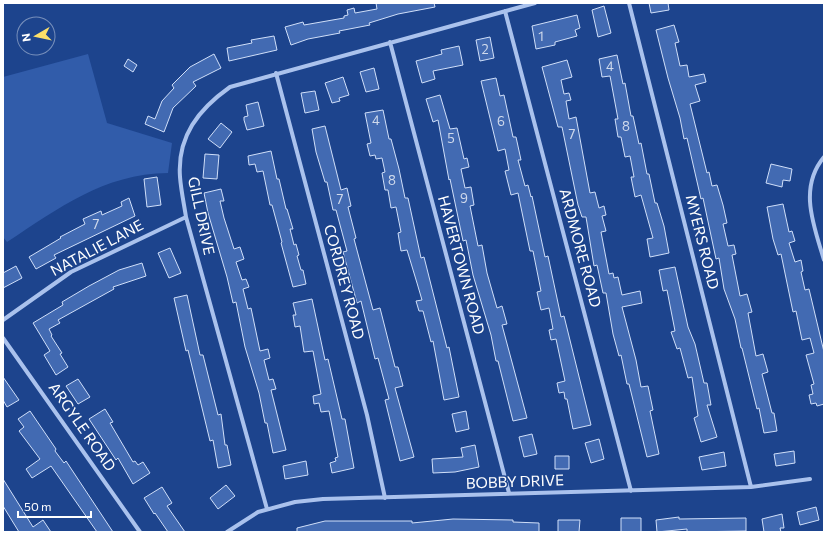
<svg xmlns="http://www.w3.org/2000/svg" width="827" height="535" font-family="Commissioner,sans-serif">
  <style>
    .green { fill: #315caa }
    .building { fill: #426ab2; stroke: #d0dff9 }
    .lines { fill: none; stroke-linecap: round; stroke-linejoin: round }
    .minor { stroke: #aac2ed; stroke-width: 4 }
    .labels { text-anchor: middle; stroke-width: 3; stroke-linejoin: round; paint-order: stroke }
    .number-label { font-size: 13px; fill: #d0daec }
    .street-label { font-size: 15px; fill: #fff; stroke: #1d448d }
  </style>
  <rect width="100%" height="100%" fill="#1d448d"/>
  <!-- green -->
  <path class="green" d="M88,54L107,123L172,143L168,173C103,174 59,208 7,242L3,237V77Z"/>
  <!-- building -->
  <path class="building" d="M376,3H434L435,7L398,14L369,23L370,25L339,31L340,33L308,39L291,45L285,27L303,22L304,25L344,18V16L348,15L347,10L354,8L355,13L377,9Z
    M649,3H668L669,10L651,13Z
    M604,6L611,33L598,37L592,10Z
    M577,15L580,28L575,30L577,36L555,42V45L536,49L532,26Z
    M674,25L679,42L675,43L680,66L687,65L689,77L704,74L706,82L695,85L700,101L690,104L707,173L709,172L712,186L717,185L723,205L727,223L723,224L728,246L734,245L736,254L732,255L740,296L747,294L752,312L748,313L756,356L763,354L768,372L762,374L772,413H774L777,431L764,433L759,408L757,409L742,348H741L735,319L724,289L719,258L716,259L703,198L701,199L687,138L684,139L680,118L668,78L656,30Z
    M274,36L277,50L229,61L227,48L252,43L251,40Z
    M490,37L494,58L480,61L476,40Z
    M459,46L463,65L433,71L435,79L422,83L416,61L442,54L441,50Z
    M214,54L221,68L193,82L196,86L173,108L164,132L145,124L148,116L155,119L162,101L174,88L172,85L190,67Z
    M617,55L623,84L625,83L631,116H633L639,144L641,143L647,174H649L655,203H657L664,226L669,253L650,257L647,239L653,238L641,195L635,197L631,177H634L630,156L625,157L621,137H618L615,119H618L610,76L602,77L599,59Z
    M128,59L137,65L133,72L124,66Z
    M567,60L572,77L561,80L564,94L569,93L571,100L566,101L569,119L576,117L590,193L595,192L599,208L604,206L606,215L602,216L606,231L601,232L609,274L613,273L614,278L618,277L622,295L640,291L642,303L622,307L636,360L641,387L648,386L653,410L650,411L659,454L647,457L629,384H627L621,355L619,356L613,334L606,293H603L597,265L594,266L586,217H582L578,205L562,127H558L542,67Z
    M374,68L379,89L366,92L360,72Z
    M343,77L349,95L339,98L340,101L332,103L325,83Z
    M496,78L500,96L504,95L513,137H516L521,160H518L525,186L528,185L531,197L532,196L545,257L548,256L561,317L564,316L591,425L573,429L567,399H565L564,392L559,393L557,383L565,381L556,339L551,340L549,330L553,329L549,308L541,310L537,292L541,291L533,251H530L518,193L511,195L505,171L509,170L505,149L498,151L481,81Z
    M315,91L319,110L305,113L301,93Z
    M440,95L450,129L457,128L464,159L467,158L469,167L461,169L465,188L471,187L474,205L470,206L478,246L482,245L487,273L497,308L502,306L507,324L502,325L527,418L513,421L498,361H496L491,335L473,275L466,240L463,241L450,179L449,180L438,120L433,122L426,99Z
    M258,102L264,126L247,130L244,120V117L248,116L246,105Z
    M383,110L389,139H391L399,169L405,198H408L421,258L424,257L447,348L449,347L459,397L444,400L433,341L431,342L423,311H419L416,301L422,300L417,283L407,250L401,251L398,233L401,232L396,207L391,208L388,190H385L382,173L385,172L382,158L376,159L375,155L370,156L367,144L371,143L365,113Z
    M221,123L232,132L220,148L208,139Z
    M325,126L341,190L347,188L351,206L348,207L356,238L354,239L373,310L380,308L395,367H398L403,386L395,388L414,457L400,461L385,400L389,399L378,358L375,359L361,301L357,303L343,252L347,251L336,210H333L327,182H325L316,152L312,129Z
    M271,151L277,179H279L286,209H287L293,229H290L294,245L296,244L299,255L297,256L301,270H303L306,284L293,287L281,243L282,242L272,205H270L263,171L257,172L255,164L249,165L248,156Z
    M205,154L219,155L217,179L203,178Z
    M771,164L792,169L790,181L783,180L782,187L766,183Z
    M157,177L161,205L147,207L144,179Z
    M221,189L224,201H220L224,218L234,249L240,247L244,259L236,262L242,280L246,279L249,287L243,289L248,309L251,308L260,351L268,349L270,358L264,360L269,380L273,379L276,389L271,390L286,450L273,453L267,423H265L259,393L245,347L236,302L233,303L227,277L208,213L204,193Z
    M129,198L135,216L54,255L56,258L36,269L29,257L61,238L60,237L85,224L83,219L101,211L102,215L122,206L121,202Z
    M783,204L789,232L792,231L795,241L789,243L795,262L801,260L803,271L801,272L805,290L809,289L824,352V404L817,406L816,403L811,404L809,395L813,394L811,385L814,384L806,355L814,353L810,338L802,340L796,311L793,312L781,254L778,255L773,239L767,207Z
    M170,248L181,273L169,278L158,253Z
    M142,263L146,276L113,287L114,289L58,320L60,323L49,329L52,335L51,336L62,353L60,354L68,367L56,375L44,355L50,351L33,323L63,305L62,302L89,286L119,270Z
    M16,266L22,278L3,288V273Z
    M675,267L688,327L695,344L704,383H707L711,405H707L717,437L701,442L694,418L698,416L692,377L688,378L680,348L677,349L671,332L675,331L667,290L663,291L659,270Z
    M187,295L200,355H203L218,415L221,414L225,445H227L231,465L218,468L213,440L210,441L188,350L186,351L174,298Z
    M312,299L325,360L328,359L342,419H345L354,468L332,473L330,463L336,461L335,458L338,457L329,411L321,412L319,403L314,404L313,396L321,394L313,351L304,352L300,326L295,327L293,315H296L293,303Z
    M3,377L19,400L7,407L3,400Z
    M78,379L90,397L78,404L66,386Z
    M105,409L113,422L110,423L133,462L135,461L138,465L143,462L150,473L133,484L118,458L116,460L89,419Z
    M30,411L56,449L55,451L64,463L66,461L113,532H97L51,466L32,478L26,469L40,459L19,431L24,427L18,419Z
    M466,411L469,429L456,432L452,414Z
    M532,434L537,454L524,457L519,437Z
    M599,439L604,459L591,463L585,443Z
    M475,445L479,467L455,472L433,473L432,459L463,457L461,448Z
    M794,451L795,463L776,466L774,454Z
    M724,452L726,466L702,470L699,457Z
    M555,456H569V469H555Z
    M306,461L308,475L285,479L283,466Z
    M3,479L33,527L43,520L51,532H19L3,506Z
    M226,485L235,496L218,509L210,498Z
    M162,487L172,503L167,506L185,532H168L155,513L154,514L144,498Z
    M816,507L819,520L800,525L797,512Z
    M782,514L784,528H780L781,532H764L762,519Z
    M679,517V519L746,518V531L687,532V529L657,532L656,520Z
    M621,518H641V532H621Z
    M453,519L513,520V522L539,523V532H297V528L325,521H412V523Z
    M558,520H580L579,532H558Z"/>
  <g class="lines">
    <!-- minor -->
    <path class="minor" d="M629,3L751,487
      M505,11L631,491
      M390,42L509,493
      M276,73L367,415L385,498
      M824,157C798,188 814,226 824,260
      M3,320L71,272L186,217
      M3,338L140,532
      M267,509L186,217C184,204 181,190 180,177C177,136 199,109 230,87L535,3
      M227,532L258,512L295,502L323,499L751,487L810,479"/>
  </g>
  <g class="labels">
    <!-- number labels -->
    <g class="number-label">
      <text x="541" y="41">1</text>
      <text x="485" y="54">2</text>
      <text x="610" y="71">4</text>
      <text x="376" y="125">4</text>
      <text x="501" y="126">6</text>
      <text x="626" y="131">8</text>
      <text x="572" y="139">7</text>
      <text x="451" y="143">5</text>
      <text x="392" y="185">8</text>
      <text x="464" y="203">9</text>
      <text x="340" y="204">7</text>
      <text x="96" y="229">7</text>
    </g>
    <!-- street labels -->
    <g class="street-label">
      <text transform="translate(201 216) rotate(78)" y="5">GILL DRIVE</text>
      <text transform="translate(702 242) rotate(76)" y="5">MYERS ROAD</text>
      <text transform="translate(97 248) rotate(-28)" y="5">NATALIE LANE</text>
      <text transform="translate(580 248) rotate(75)" y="5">ARDMORE ROAD</text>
      <text transform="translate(461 265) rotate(75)" y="5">HAVERTOWN ROAD</text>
      <text transform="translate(344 282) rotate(75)" y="5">CORDREY ROAD</text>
      <text transform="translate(82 427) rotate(55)" y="5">ARGYLE ROAD</text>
      <text transform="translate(515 482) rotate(-2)" y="5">BOBBY DRIVE</text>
    </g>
  </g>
  <!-- border -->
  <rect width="827" height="535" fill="none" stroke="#ffffff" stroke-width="8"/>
  <!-- north arrow -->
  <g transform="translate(36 36) rotate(261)"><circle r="19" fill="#1d448d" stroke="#778fbb"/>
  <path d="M0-3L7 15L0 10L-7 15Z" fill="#fcdf69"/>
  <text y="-6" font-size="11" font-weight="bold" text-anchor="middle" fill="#ffffff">N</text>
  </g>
  <!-- scale -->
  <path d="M18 511v6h73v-6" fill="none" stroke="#ffffff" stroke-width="2"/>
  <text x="24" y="511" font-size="12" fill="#ffffff" stroke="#1d448d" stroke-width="3" paint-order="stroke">50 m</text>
</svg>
